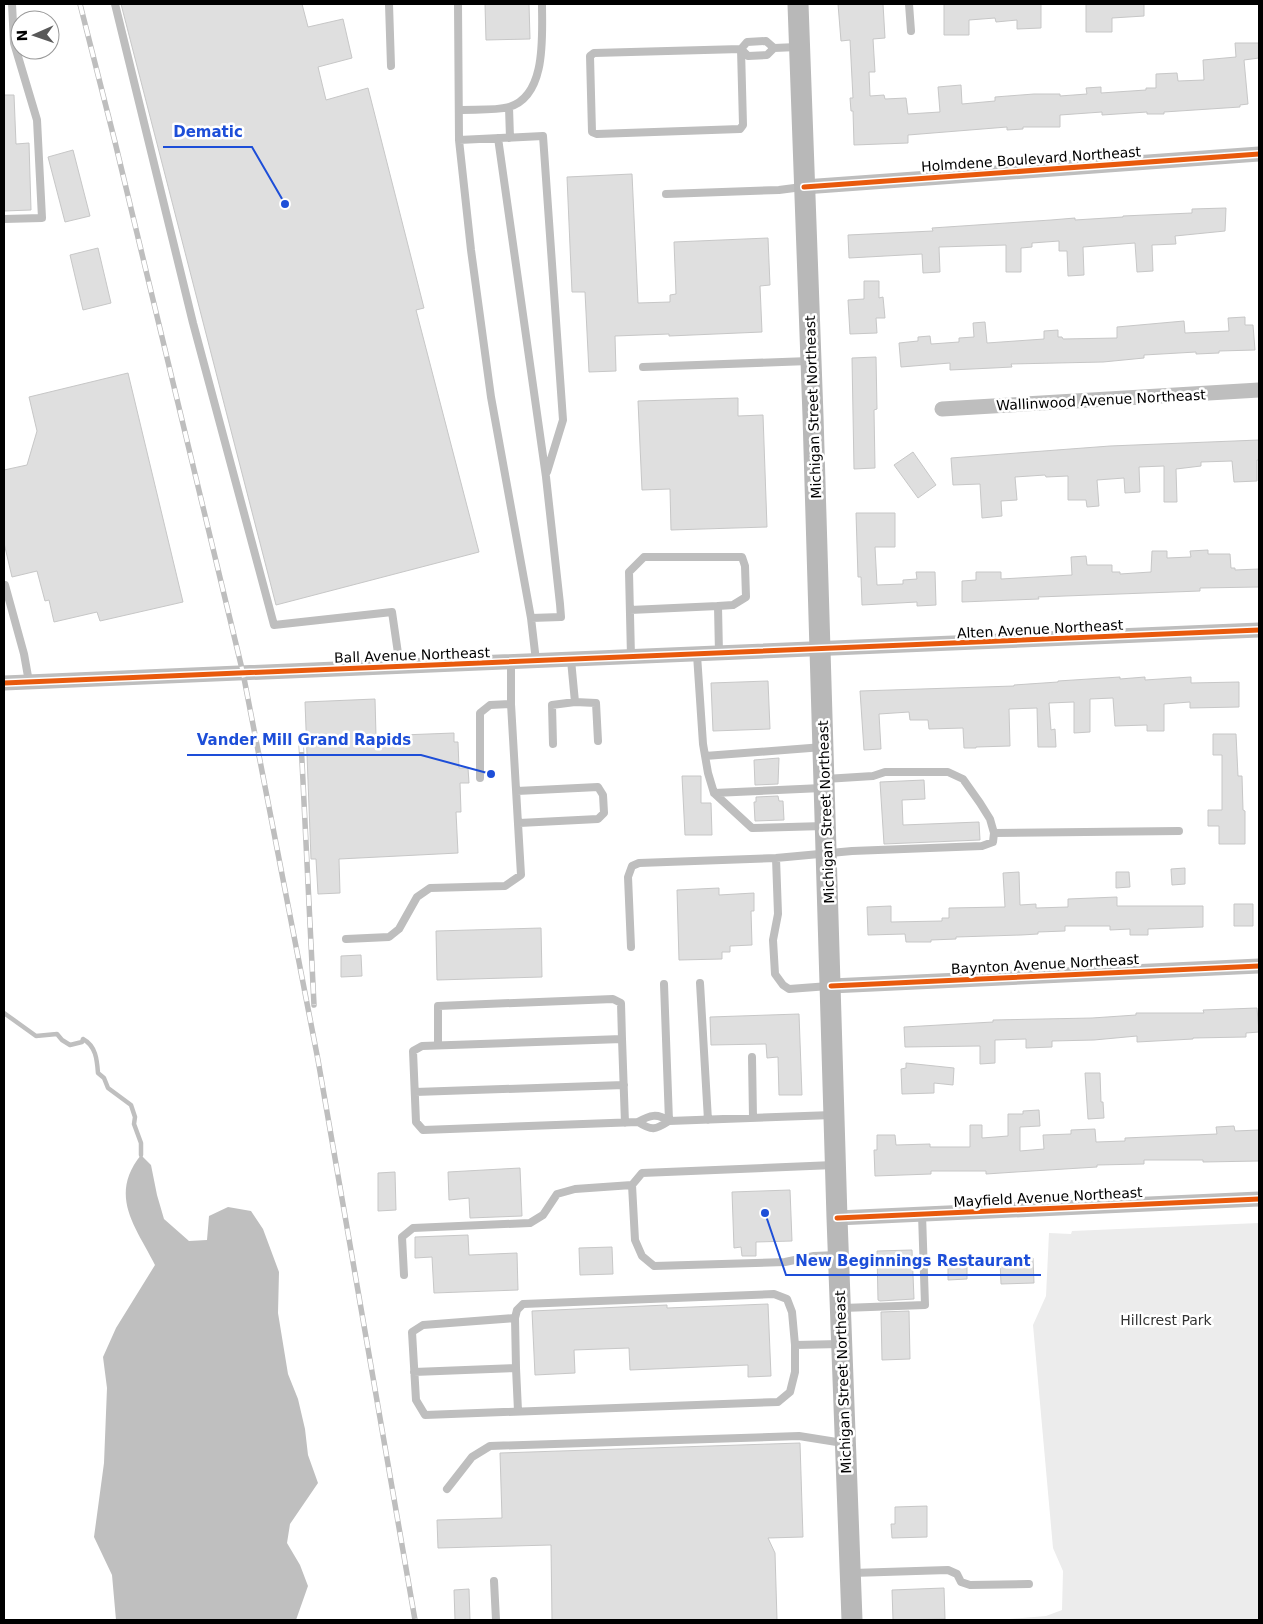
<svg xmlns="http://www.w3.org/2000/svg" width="1263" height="1624" font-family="'DejaVu Sans',sans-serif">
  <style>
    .green { fill: #ececec }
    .water { fill: #bfbfbf }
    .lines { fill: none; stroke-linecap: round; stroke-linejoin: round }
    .stream { stroke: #bfbfbf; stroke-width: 4.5 }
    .building { fill: #dfdfdf; stroke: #c7c7c7 }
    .lane { stroke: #bebebe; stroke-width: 8 }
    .street { stroke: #bebebe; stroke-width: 15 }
    .secondary { stroke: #b8b8b8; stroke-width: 21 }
    .rail-casing { stroke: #bebebe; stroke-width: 5.5 }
    .rail { stroke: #fff; stroke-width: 4; stroke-dasharray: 11; stroke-linecap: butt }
    .cycleway-casing { stroke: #fff; stroke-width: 8 }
    .cycleway { stroke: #e8590c; stroke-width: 5 }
    .labels { text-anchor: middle; stroke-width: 5; stroke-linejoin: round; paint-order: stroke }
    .street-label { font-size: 14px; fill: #000; stroke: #fff }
    .park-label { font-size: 14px; fill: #333; stroke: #fff }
    .leader { fill: none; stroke: #1d4ed8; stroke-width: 2 }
    .callout-dot { fill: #1d4ed8; stroke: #fff; stroke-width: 2 }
    .callout-label { font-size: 15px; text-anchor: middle; font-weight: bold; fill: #1d4ed8; stroke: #fff; stroke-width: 5; stroke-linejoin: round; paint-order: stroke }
  </style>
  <rect width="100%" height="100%" fill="#fff"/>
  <!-- green -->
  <path class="green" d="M1259,1223V1620H997L1046,1616L1062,1610L1063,1571L1053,1548L1033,1325L1046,1296L1049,1233L1071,1234L1072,1231Z"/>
  <!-- water -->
  <path class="water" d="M141,1155L151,1165L157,1195L164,1219L189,1241L207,1240L209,1216L228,1207L251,1211L263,1229L279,1272L278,1313L288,1374L298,1399L305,1429L308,1455L318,1483L290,1524L287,1543L300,1565L308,1586L296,1620H116L112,1575L94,1537L104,1463L107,1388L103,1357L116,1328L155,1265C136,1227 108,1196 141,1155Z"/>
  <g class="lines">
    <!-- stream -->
    <path class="stream" d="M4,1013L36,1036L57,1034L62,1040L70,1045L82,1042L83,1039C96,1046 97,1060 98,1073L104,1078L108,1088L131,1105L135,1117L134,1124L141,1143V1155"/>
  </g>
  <!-- building -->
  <path class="building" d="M121,4H302L308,27L343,19L352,58L318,67L326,100L368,88L424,308L416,310L479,552L276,605Z
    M485,4H529L530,39L486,40Z
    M838,4H883L885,38L873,39L875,72H869L870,96L884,95L885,99L906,98L908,114L940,112L938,87L961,85L962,104L995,101V97L1034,94H1060V96L1087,94L1086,88L1101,87V93L1146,90V88H1156V74L1177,73L1178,81L1204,80L1203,60L1236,57L1235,43H1259V58L1244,60L1248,104L1240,105V107L1164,112V114H1147V112L1102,115V112L1060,115V127H1023V129L1007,130V127L908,135V143L854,145L853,111H851L850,98H853L850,40L841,41Z
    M944,4H1041V28L1017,29V20L996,22L995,18L969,20V35H944Z
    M1086,4H1144V16L1112,18V32H1086Z
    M4,95H14L16,144L29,143L31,210L4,211Z
    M73,150L90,216L65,222L48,157Z
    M632,174L638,303L670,302V295L676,294L674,242L768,238L770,285L760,286L762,332L669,336V334L615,336L616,371L589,372L585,292H572L567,177Z
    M1226,208L1225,231L1175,236L1176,244L1152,245L1153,271L1137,272L1135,243L1083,247L1084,275L1068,276L1067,251H1059V241L1032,243V247L1021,248V272H1006V245L939,247L940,272L923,273L922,254L849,258L848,235L933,231L932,228L1051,220L1075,218V220L1123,217V216L1192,213V209Z
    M98,248L111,303L83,310L70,255Z
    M864,281H879V298L883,297L885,318H876L877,333L850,334L848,300L864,299Z
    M1245,317V325H1253L1255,350L1219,351V353L1196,354V352L1144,355V358L1103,362L1011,364L1012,367L993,368L950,370V363L901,367L899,343L918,341V337L930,336L931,344L959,342V338L974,337L973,323L985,322L987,343L1044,339V331L1058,330V337H1062L1063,339L1117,338V327L1184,321L1185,333L1229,331L1228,318Z
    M876,357L877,409L874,410L875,468L854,469L852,358Z
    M128,373L183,602L100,621L97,612L54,622L49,600L45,601L37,571L12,577L4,543V470L27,465L37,431L29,397Z
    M738,398V416L763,415L767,527L671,530L670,489L642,490L638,401Z
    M1259,440V460H1257V481L1234,482L1232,461L1201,462V466L1176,469L1177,502H1164V466L1139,467L1140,492L1125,493L1124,478L1097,480L1099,506L1087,507L1086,500H1068V476L1046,477L1045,475L1015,477L1017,500L1001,501L1002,516L982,518L980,484L953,485L951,458L1110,446Z
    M913,452L936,485L918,498L894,465Z
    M856,513H895V547H875L877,585L903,584V580L917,579L916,572H935L936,605L917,606V602L862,605L861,577H858Z
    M1208,550V554H1230L1231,568H1235V570L1259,569V587L1200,588V591L1038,597L1039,599L962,602V581L976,580V572H1001V579L1072,575L1071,557L1086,556L1087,565H1112V572H1120V574L1151,572L1152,551H1167V558L1191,557L1190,551Z
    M1120,677V679L1145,677V680L1191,677V683L1239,682V707L1190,708V702L1164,704V731H1147V725L1115,726L1113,698L1090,699V732L1074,733V702L1049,703L1051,730L1055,729L1056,747H1038L1037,708L1009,709L1010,746L976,747V748H964L963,728L929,729L928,720H910L909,712L879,714L881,749L864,750L860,691L1014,686V685L1058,682V681Z
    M768,681L770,729L713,731L711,683Z
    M375,699L376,736L454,733V742H458L459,768H468L469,783H460L461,812H456L458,853L339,859L340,893L318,894L316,859H311L305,702Z
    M1213,734H1236L1238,776H1242L1243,810L1245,811V844H1219V826H1208V810H1222V755H1213Z
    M779,758L778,784L755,785L754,760Z
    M682,776H701V803H711L712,835H685Z
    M924,780L925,799L902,800L903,825L979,822L980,840L884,844L880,782Z
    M778,796L779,801H783L784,820L755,821L754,802H756V797Z
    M1185,868V884L1172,885L1171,869Z
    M1019,872L1020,905L1036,904V908L1068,907V899L1117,897V906H1203V927L1148,929V935H1130V929L1110,930V926H1065V931L1038,932V934L1021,935L956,937V939L931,940V942H906L905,934L868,935L867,907L891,906V922L942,921V918H949V908L1005,907L1003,873Z
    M1116,872H1129L1130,887L1116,888Z
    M719,888V895L754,893V911H751L752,945L730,946V952H722V959L679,960L677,890Z
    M1234,904H1253V926H1234Z
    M541,928L542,977L437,980L436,931Z
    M361,955L362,976L341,977V956Z
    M1257,1008L1259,1032L1246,1033V1037L1193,1038V1039L1137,1042V1036L1094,1040L1052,1041V1047L1026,1048V1039L995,1040V1063L980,1064V1046L905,1047L904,1027L993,1022V1020L1092,1018L1136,1015V1013H1204L1203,1010Z
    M799,1014L802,1095H779L778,1057L767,1058L766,1044L711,1045L710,1017Z
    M906,1063L954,1068L953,1085L934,1083V1093L902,1094L901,1069L906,1068Z
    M1085,1073H1100L1101,1102H1103L1104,1118L1088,1119Z
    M1039,1110L1040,1126L1020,1127V1151L1044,1149L1043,1135L1071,1134V1130L1095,1129L1096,1142L1125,1141V1138L1217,1134L1216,1127L1234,1126L1235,1131L1259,1130V1161L1203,1162V1160H1144V1164L1097,1165V1167L1016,1172L986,1174V1171H931V1174L875,1176L874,1150H877V1135H895L896,1145L930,1144V1147H970V1125H982V1138L1008,1136V1114H1023V1111Z
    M520,1168L522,1216L470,1218L469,1198L449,1200L448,1172Z
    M395,1172L396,1210L378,1211V1173Z
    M790,1190L792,1241L756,1242V1256H742L741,1247L734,1248L732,1192Z
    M468,1235L469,1255L517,1253L518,1290L434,1293L432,1257L415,1258V1237Z
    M612,1247L613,1274L580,1275L579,1248Z
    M912,1250L914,1299L880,1301L878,1300L877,1251Z
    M967,1256V1279L948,1280V1257Z
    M1033,1258L1034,1283L1001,1284L1000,1260Z
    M768,1304L771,1376L748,1377V1365L630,1370L629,1348L574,1350L575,1373L535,1375L532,1311L667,1305V1308Z
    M909,1311L910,1359L882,1360L881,1312Z
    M800,1443L803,1537L768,1538L775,1553L777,1620H552L551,1545L438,1548L437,1520L502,1518L500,1453Z
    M927,1506V1537L892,1538L891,1524H895V1507Z
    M944,1588L945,1619L893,1620L892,1590Z
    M469,1589L470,1620H455L454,1590Z"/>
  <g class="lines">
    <!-- lane -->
    <path class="lane" d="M115,4L193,323L274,625L392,612L400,667
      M389,4L391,66
      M458,4L459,140L471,250L491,397L531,618L536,661
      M909,4L911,31
      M774,48L766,41L747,42L741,49L748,56L767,55L774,48L797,47
      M741,49L743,125L740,129L597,134L592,132L590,56L594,53Z
      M509,107L510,138
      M459,110C474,109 494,111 509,107C547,96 542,35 542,4
      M498,138L546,477L560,604L561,617L531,618
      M459,140L543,136L563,420L547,472
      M666,194L779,190L802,187
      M4,219L42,218L37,120L14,43L12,4
      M643,367L809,361
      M5,585L24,654L29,682
      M630,610L718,606
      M697,655L703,744L708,773L714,793L752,828L824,826
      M631,657L629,572L644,557H742L745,566L746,597L733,605L718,606L719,654
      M571,660L575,702
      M511,662V704
      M553,744L552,705L575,702L596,703L598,741
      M705,756L823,747
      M517,791L598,787L603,795L604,813L598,819L519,823
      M714,793L822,788
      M994,833L1179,831
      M776,858L778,914L773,940L775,974L783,985L789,989L829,986
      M346,939L389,937L399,929L417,897L430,888L505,886L521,875L511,704L490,705L480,713V778
      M631,947L628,877L632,866L639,863L776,858L852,851L982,846L993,842L994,833L990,819L980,803L963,779L948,772H885L873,776L825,779
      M700,983L708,1120
      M664,984L669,1121
      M622,1039L625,1123
      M438,1045V1006L613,999L621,1003L622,1039L422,1046L413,1051L416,1122L423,1130L638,1122C650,1115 657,1113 669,1121
      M752,1057L753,1118
      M415,1092L624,1085
      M638,1122C652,1131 655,1130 669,1121L833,1115
      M834,1165L642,1173L632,1185L635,1240L642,1256L654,1266L785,1262L814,1256L837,1255
      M404,1275L402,1237L413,1228L530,1223L543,1215L557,1194L575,1189L632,1185
      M843,1308L925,1305L922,1214
      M795,1345L792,1312L787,1299L774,1294L523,1304L517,1310L515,1318L423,1325L412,1332L416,1400L425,1415L778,1402L790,1392L795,1372V1345L840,1344
      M516,1368L518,1411
      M414,1372L516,1368L515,1318
      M447,1489L472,1457L490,1446L799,1436L843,1443
      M852,1573L948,1570L957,1574L961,1582L970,1585L1029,1584
      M494,1581L496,1620"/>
    <!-- street -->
    <path class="street" d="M804,187L1259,154
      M942,409L1259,390
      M4,683L1259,630
      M831,986L1259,966
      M837,1218L1259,1199"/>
    <!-- secondary -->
    <path class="secondary" d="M798,4L813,416L837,1218L852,1620"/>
    <!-- rail casing -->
    <g class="rail-casing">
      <path id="rail" d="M80,4L115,142L243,673L318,1060L415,1620
        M301,741L314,1005"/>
    </g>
    <!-- rail -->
    <use href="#rail" class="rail"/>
    <!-- cycleway casing -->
    <g class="cycleway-casing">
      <path id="cycleway" d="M804,187L1259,154
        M4,683L1259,630
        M831,986L1259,966
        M837,1218L1259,1199"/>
    </g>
    <!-- cycleway -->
    <use href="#cycleway" class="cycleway"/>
  </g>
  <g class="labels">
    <!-- street labels -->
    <g class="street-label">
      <text transform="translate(1031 159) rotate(-4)" y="5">Holmdene Boulevard Northeast</text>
      <text transform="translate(1101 400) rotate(-3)" y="5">Wallinwood Avenue Northeast</text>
      <text transform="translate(813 407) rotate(-92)" y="5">Michigan Street Northeast</text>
      <text transform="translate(1040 629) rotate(-3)" y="5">Alten Avenue Northeast</text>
      <text transform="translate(412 655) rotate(-2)" y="5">Ball Avenue Northeast</text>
      <text transform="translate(826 812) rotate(-92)" y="5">Michigan Street Northeast</text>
      <text transform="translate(1045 964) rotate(-3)" y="5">Baynton Avenue Northeast</text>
      <text transform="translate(1048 1197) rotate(-3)" y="5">Mayfield Avenue Northeast</text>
      <text transform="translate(843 1382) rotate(-92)" y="5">Michigan Street Northeast</text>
    </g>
    <!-- park labels -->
    <g class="park-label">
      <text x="1166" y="1325">Hillcrest Park</text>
    </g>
  </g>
  <!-- callouts -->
  <path class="leader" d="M285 204L252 147H163M491 774L421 755H187M765 1213L786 1275H1041"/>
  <g class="callout-dot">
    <circle cx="285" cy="204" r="5"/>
    <circle cx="491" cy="774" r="5"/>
    <circle cx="765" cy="1213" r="5"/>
  </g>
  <g class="callout-label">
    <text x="208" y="137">Dematic</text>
    <text x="304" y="745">Vander Mill Grand Rapids</text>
    <text x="913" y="1266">New Beginnings Restaurant</text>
  </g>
  <!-- border -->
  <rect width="1263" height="1624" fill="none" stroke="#000000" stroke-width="10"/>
  <!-- north arrow -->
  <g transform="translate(35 35) rotate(268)"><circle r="24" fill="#ffffff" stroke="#999999"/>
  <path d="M0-4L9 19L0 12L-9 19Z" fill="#595959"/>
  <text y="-8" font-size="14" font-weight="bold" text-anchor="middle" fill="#000000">N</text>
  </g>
</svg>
